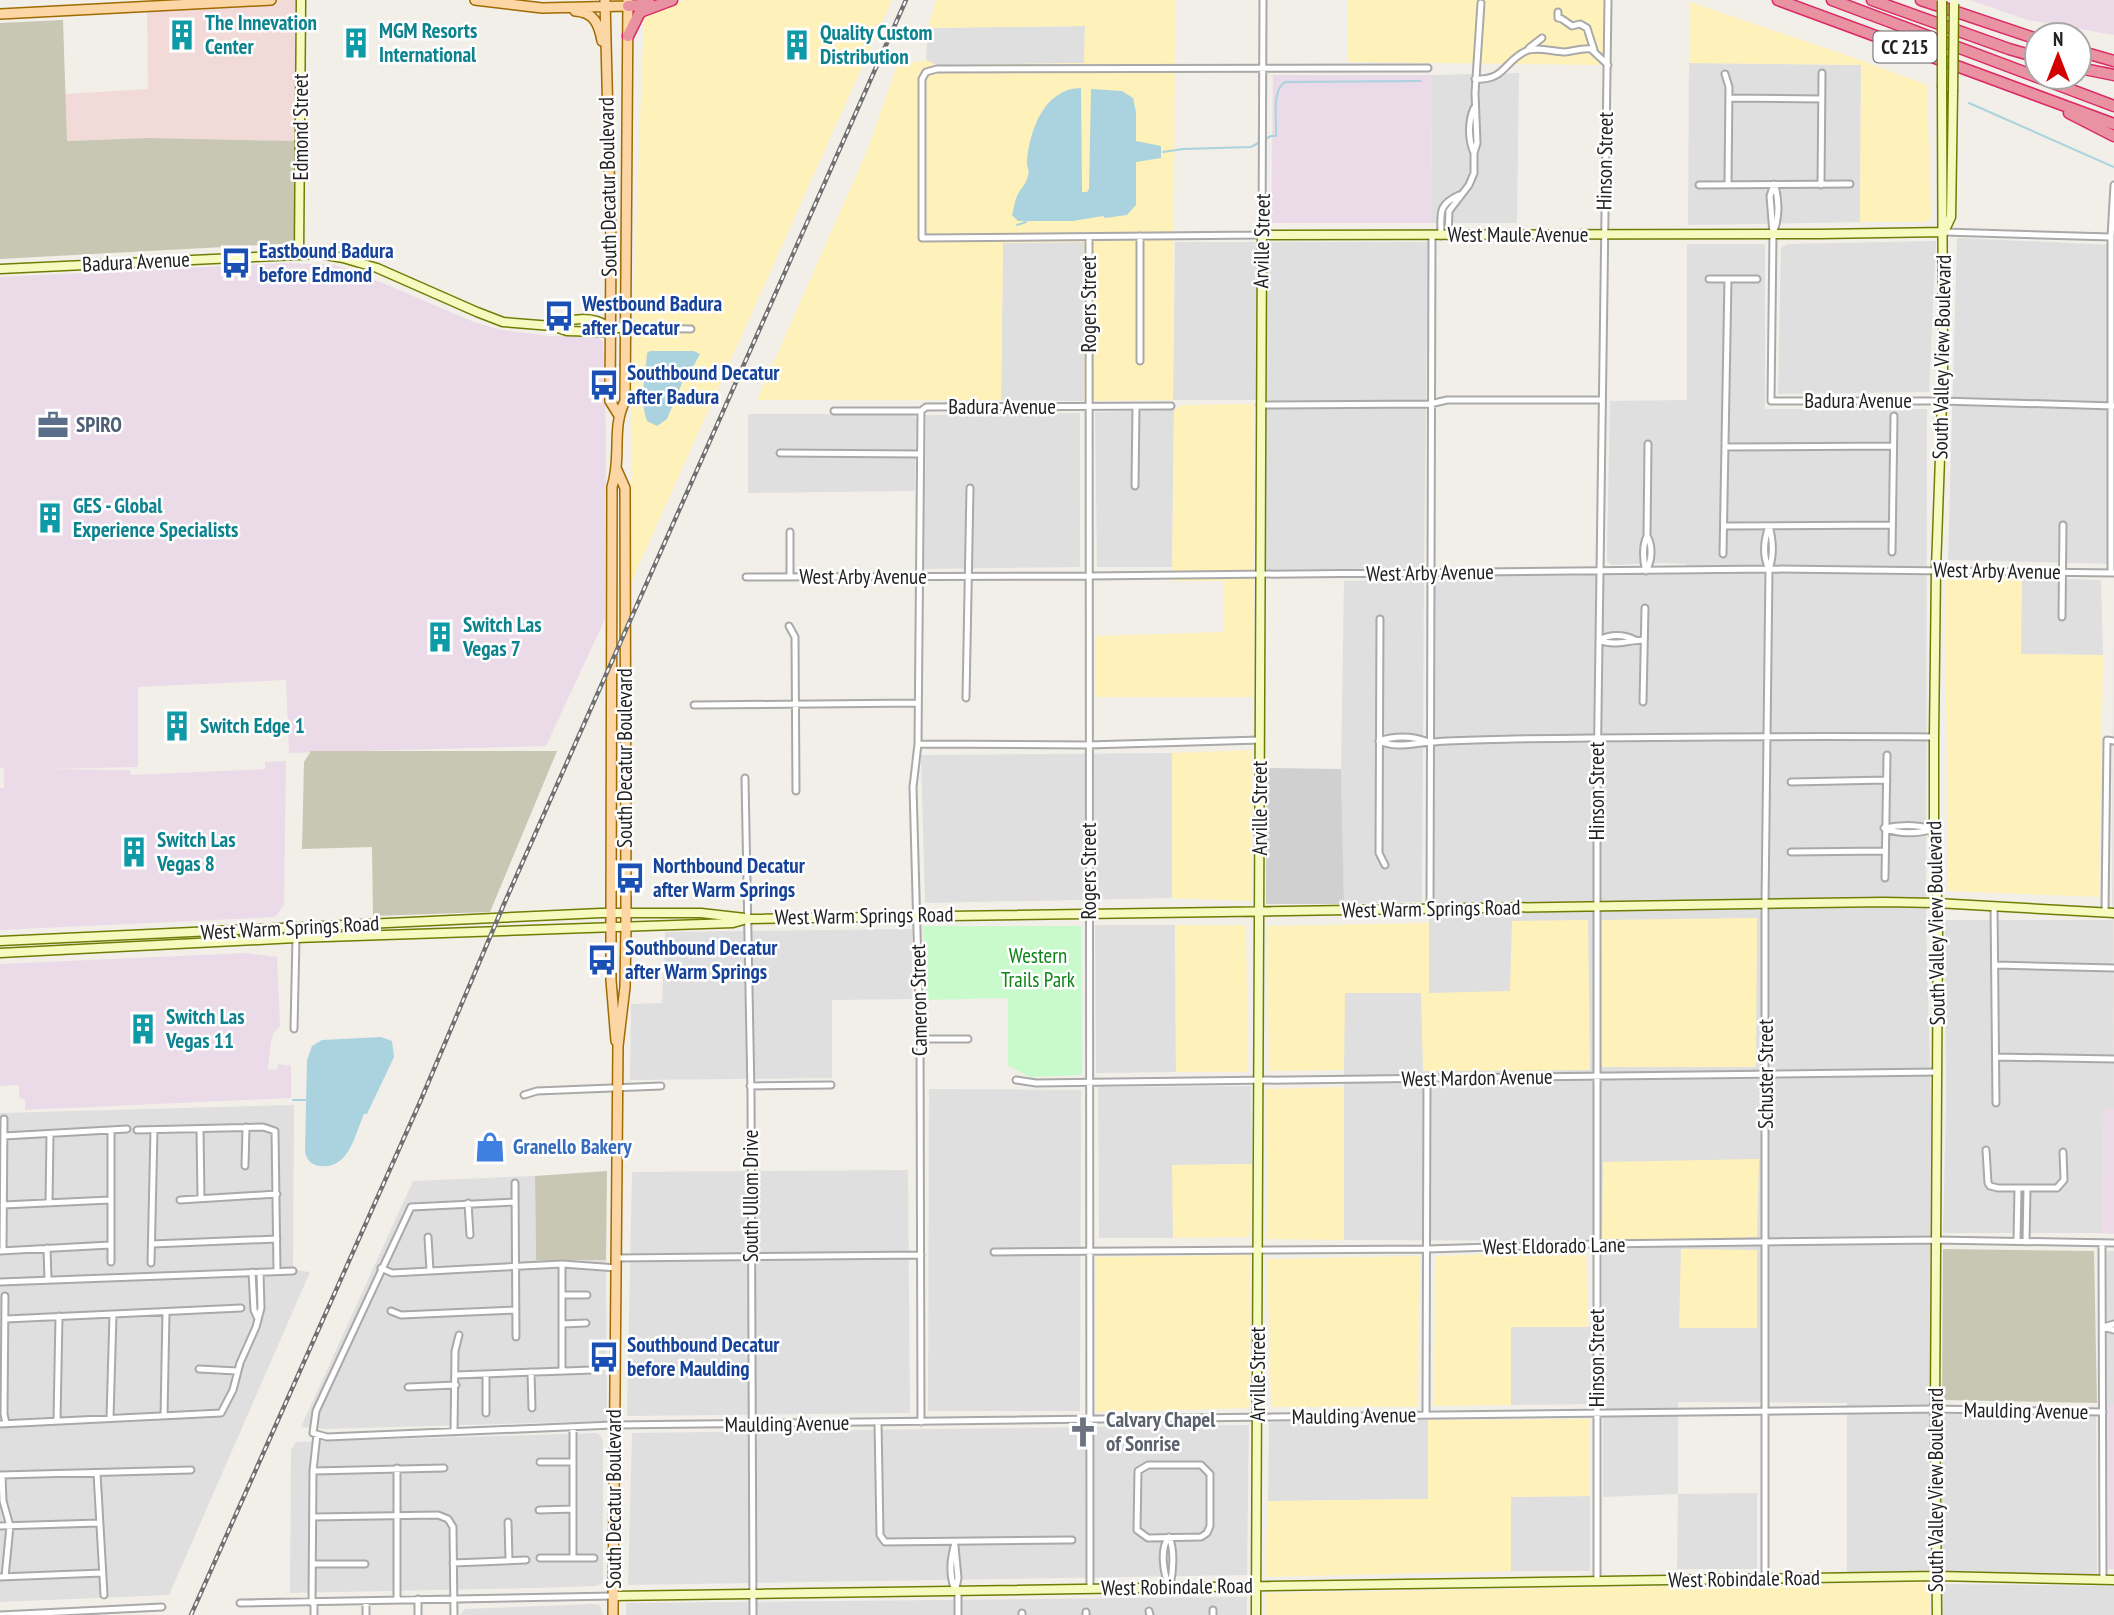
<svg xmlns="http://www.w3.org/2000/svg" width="2114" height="1615" font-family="'PT Sans Narrow',sans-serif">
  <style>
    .residential { fill: #e0dfdf }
    .commercial { fill: #f2dad9 }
    .industrial { fill: #ebdbe8 }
    .religious { fill: #d0d0d0 }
    .construction { fill: #c7c7b4 }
    .sand { fill: #fff1ba }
    .park { fill: #c8facc }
    .water { fill: #aad3df }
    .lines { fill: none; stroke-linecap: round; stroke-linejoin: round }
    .stream { stroke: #aad3df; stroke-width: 2 }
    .street-casing { stroke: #a9a9a9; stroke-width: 9 }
    .secondary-casing { stroke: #707d05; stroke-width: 11 }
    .primary-casing { stroke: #a06b00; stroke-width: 12 }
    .highway-casing { stroke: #dc2a67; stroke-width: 13 }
    .street { stroke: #fff; stroke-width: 5 }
    .secondary { stroke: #f7fabf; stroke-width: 8 }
    .primary { stroke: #fcd6a4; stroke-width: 9 }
    .highway { stroke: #e892a2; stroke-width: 10 }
    .rail-casing { stroke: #707070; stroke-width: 4.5 }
    .rail { stroke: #fff; stroke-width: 2; stroke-dasharray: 5; stroke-linecap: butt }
    .secondary-bridge-casing { stroke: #707d05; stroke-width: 11; stroke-linecap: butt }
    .secondary-bridge { stroke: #f7fabf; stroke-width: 8 }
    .labels { text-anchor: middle; stroke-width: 5; stroke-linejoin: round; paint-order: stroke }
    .shield { fill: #fff; stroke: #646464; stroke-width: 2 }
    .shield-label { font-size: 19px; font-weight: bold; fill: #222 }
    .culture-label { font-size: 21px; font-weight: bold; fill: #0d838f; stroke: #fff; text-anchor: start }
    .street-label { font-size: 21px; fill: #222; stroke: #fff }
    .transit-label { font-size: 21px; font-weight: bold; fill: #164399; stroke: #fff; text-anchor: start }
    .service-label { font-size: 21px; font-weight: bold; fill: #4e5e75; stroke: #fff; text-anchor: start }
    .park-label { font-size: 21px; fill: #0c8416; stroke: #fff }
    .shop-label { font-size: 21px; font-weight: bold; fill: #366cbe; stroke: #fff; text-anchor: start }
    .worship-label { font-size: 21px; font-weight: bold; fill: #5b616d; stroke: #fff; text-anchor: start }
  </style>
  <rect width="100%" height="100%" fill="#f2efe9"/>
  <!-- residential -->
  <path class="residential" d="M1085,26L1084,63L936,65L926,60L928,28Z
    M1689,63L1861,65L1860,222L1688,225Z
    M1519,73L1517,223H1431L1432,75Z
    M1957,238L2114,245V564L1948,560Z
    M1936,241L1929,392L1778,394L1781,248L1787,244Z
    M1085,242L1084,401L1001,400L1003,243Z
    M1175,242H1428L1424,568L1263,570L1266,400H1173Z
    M1687,244H1765V409H1927L1926,920L1931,1106L1930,1414H2096L2097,1576L1847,1573V1403L1678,1402V1494L1757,1493V1569H1677L1678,1494L1603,1497V1404L1511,1405V1327L1602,1326V1241L1344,1240V993H1429V573H1686V564L1660,563L1612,565L1607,562V550L1610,401L1687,400Z
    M1174,410L1172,567H1097L1095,412Z
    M1080,413V567L924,569L926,415Z
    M748,414H911L916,418L915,491L748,493Z
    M2022,577L2101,580L2103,655L2020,654Z
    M1424,579L1422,902L1344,904L1341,769L1344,581Z
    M2113,581L2114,1109H2103L2102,1233H1943L1946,1105L1945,920H2112Z
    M1172,753V898L925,903L921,755Z
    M1095,925H1175L1176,1072L1096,1073Z
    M912,929V999L832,1000V1078L630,1080L631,1004L662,1003L665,932Z
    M1251,1086L1252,1164L1173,1165V1238H1099L1098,1087Z
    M929,1089L1081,1090L1080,1411H928Z
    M294,1105L293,1270L310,1272L169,1595L0,1602V1113Z
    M908,1170L910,1413L627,1416L632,1172Z
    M535,1176L536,1260H606L607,1421L324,1429L301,1427L413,1181Z
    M2107,1251H2114V1404H2107Z
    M1428,1420V1499L1268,1501L1269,1422Z
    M1249,1425L1247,1575L628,1585L632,1433Z
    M596,1433L600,1435L603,1441V1579L601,1584L596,1586L537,1588L290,1593L291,1450L296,1442Z
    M1590,1496V1571H1511V1497Z
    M1942,1584L2114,1586V1615H1942Z
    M1247,1597V1615H626V1603Z
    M592,1604L600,1605L603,1615H460L465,1609Z"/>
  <!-- commercial -->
  <path class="commercial" d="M271,0H301L296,141L148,138L66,141L65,94L148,89L147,6Z"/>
  <!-- industrial -->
  <path class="industrial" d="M1970,0H2114V35L2027,20Z
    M1273,75H1432L1431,223H1271Z
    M284,263L335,265L352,270L474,322L502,330L550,336L598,337L603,342L606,435L605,619L546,746L289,753L286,680L138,687V767L49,769L130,770L131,775L265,769V762L286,761L284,905L275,917L0,930V788H4V768H0V277Z
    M246,953L277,957L280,1026L274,1032L271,1041L268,1069L277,1070L278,1064L291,1066V1098L25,1110V1099L19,1098V1085L0,1086V964Z
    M2103,1109H2114V1234L2102,1233Z
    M2107,1404H2114V1569H2108Z"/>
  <!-- religious -->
  <path class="religious" d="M1266,768L1341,769L1344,904H1266Z"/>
  <!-- construction -->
  <path class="construction" d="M63,20L67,141L148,138L296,141V243L0,259V23Z
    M311,751H557L490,912L373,916L372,847L302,849L304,762Z
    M607,1171L606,1260H536L535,1176Z
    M1943,1249L2094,1251L2097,1403L1942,1400Z"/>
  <!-- sand -->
  <path class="sand" d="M684,0H892L630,585L633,316L644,13Z
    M936,0H1175L1173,400L1084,401V242L1003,243L1001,400H757L867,151L897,66L926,60L936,65L1084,63L1085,26L928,28Z
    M1348,0H1605L1604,65L1348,62Z
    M1690,2L1860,60L1927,85L1931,217L1926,222H1860L1861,65L1689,63Z
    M1254,404L1253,697H1096L1095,636L1223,632V581H1172L1174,410L1182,405Z
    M1945,574L2022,577L2021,654L2103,655L2099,897L1948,891Z
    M1251,750V901L1172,898V753Z
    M1757,918L1756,1067H1602L1601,920Z
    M1588,920L1590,1070L1423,1071L1421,993H1345L1344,1070L1269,1071L1267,926L1429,923V993L1510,991L1512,921Z
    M1175,925H1246L1248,1072H1176Z
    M1344,1087V1240L1268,1239L1266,1089Z
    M1759,1159L1757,1237L1602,1241L1603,1162Z
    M1252,1164L1250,1237L1173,1238L1172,1165Z
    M1681,1249L1757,1250V1328H1679Z
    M1586,1250L1588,1327H1511V1405L1434,1406L1435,1256Z
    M1250,1255V1408L1096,1412V1257Z
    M1419,1256L1418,1407H1271L1267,1259Z
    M1589,1419L1590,1496L1511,1497V1571L1265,1577L1268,1501L1428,1499V1420Z
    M1930,1582V1615H1265V1593Z"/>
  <!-- park -->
  <path class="park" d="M923,926H1081L1082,1075L1029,1077L1008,1065V998L925,1000Z"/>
  <!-- water -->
  <path class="water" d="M1081,88L1082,192H1087L1089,189L1091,89L1122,91L1133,98L1136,112V141L1161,146V158L1136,162V205L1127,215L1105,218L1103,216L1073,221H1018L1012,215C1014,208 1015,199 1018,194C1021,188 1027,183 1028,175C1030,169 1026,166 1027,160C1030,129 1045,88 1081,88Z
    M650,351H694L700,354L694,365L688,369L667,419L657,426L647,421C639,401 646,373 647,353Z
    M381,1037L392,1041L394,1057L367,1114H364C355,1134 349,1170 320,1166C311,1165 307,1160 305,1152L307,1060L312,1046L322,1040Z"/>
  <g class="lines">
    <!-- stream -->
    <path class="stream" d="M1969,103L2114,167
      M1163,152L1183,149L1251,147L1271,136H1276C1277,120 1271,91 1285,82L1421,81
      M1017,225L1026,222
      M293,1100H306"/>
    <!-- street casing -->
    <g class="street-casing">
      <path id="street" d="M1263,0L1262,235L922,238V79L926,72L937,69L1428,68
        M1558,12V18L1562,19L1572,26L1580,24L1587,28L1594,50
        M1529,48L1542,38
        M1725,74L1729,87L1728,184
        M1475,79C1505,81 1504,61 1526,51C1537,46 1553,52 1565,52C1574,51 1581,48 1591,49L1608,65
        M1729,98L1822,99
        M1474,153C1468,140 1468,121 1474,108
        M1774,184L1770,196L1773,234L1771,401H1942L2114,406
        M1699,185L1850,184
        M1821,185L1822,73
        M1774,231C1779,217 1779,201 1775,186
        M1944,232L2111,237
        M1441,236C1441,214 1437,205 1459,195
        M1448,236L1449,211L1469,185L1474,173V153L1477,143L1475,93L1481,3
        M1089,237L1090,1589
        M1709,279H1757
        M625,328L691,329
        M1140,361V236
        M1260,405L1430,404L1447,400H1602
        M834,411H921L926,407L1171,406
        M921,411L918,744L913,787L920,1039L921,1422
        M1726,447L1893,446
        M780,453L920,454
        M1135,486L1136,406
        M1725,526L1892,525
        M1769,526C1764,540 1762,555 1769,569
        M1892,552L1894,416
        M1723,554L1728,279
        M1646,571C1643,561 1642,546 1647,536L1648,444
        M1646,571C1652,561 1653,546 1647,536
        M2111,573V237L2114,185
        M746,577L1089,576L1769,569L2114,573
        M790,577V532
        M2062,617L2063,525
        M1380,619L1379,853L1385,865
        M789,626L795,637L796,791
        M1599,640C1615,647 1628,640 1644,640
        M1599,640C1610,634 1624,634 1635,640
        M966,698L970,488
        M1643,702L1645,608
        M694,705L918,703
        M1379,741C1397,749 1413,743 1432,742C1458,740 1485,740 1512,739C1653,737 1793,736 1934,737
        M1379,741C1396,735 1413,736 1429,742
        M918,744L1088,745L1260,740
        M745,778L751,1094L753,1615
        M1791,782L1887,780
        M1884,828C1901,835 1917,834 1934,829
        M1885,828C1902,824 1918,825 1934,829
        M1791,852L1885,851
        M1885,878L1887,755
        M1994,906L1996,1103
        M1430,909L1432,236
        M2105,912L2107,740L2114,741
        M1996,965L2114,968
        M294,1029L296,938
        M920,1039H968
        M1996,1057L2114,1059
        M1016,1080L1036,1083L1938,1072
        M750,1086L831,1085
        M524,1095L537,1091L661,1086
        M200,1129L201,1198
        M137,1130L263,1127L275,1131L277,1271
        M111,1131V1262
        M4,1136L127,1129
        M1986,1150L1988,1183L1990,1186L1998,1188H2057L2064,1180L2063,1152
        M245,1166L246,1127
        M515,1183L516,1337
        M180,1200L277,1194
        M515,1202L411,1207L316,1411L313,1433L327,1437L613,1425L1935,1409L2103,1412
        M49,1203L50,1134
        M468,1203L470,1235
        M3,1205L110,1200
        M428,1237L430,1271
        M2017,1241L2018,1188
        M2026,1242L2027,1188
        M2102,1243L2103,1580
        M152,1244L277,1239
        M47,1248L48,1280
        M0,1251L110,1245
        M3,1251L4,1119
        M994,1252L1427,1249L1597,1244L1936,1240L2114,1243
        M617,1258L921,1255
        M151,1263L154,1130
        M381,1268L392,1273L562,1264L617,1268
        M252,1272L254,1310L257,1317
        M0,1282L293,1271
        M562,1295H587
        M5,1296L4,1414L6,1423
        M391,1311L401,1315L516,1310
        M6,1319L241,1308
        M562,1324L586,1323
        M2103,1327L2114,1324
        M2103,1327L2114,1330
        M199,1369L237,1371
        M562,1371V1264
        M531,1372L532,1408
        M486,1374V1413
        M456,1375L593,1370
        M408,1387L456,1385
        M1426,1415L1427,1078
        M164,1416L166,1312
        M110,1418L113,1314
        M57,1420L59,1316
        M878,1422L880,1535L885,1542L1072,1540
        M0,1424L221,1413L233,1390L240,1363L256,1327L261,1308L260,1272
        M573,1427V1558
        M454,1432L455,1351L459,1335
        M540,1462H573
        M1148,1465H1201L1210,1474V1526L1207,1533L1201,1537L1148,1538L1137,1530L1138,1471Z
        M313,1471L444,1468
        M97,1473L104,1595
        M0,1475L191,1470
        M2,1475L3,1501L10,1526L5,1577
        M539,1510L573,1509
        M314,1517L438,1515L448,1519L453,1527L454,1615
        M508,1522L509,1560
        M0,1526L99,1523
        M1169,1537C1159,1549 1164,1574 1169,1587
        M1169,1537C1175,1550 1173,1572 1170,1586
        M955,1543C950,1560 949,1574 955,1591
        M955,1546L958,1578L956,1588
        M540,1558H594
        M453,1563L526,1560
        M313,1564H365
        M0,1577L102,1573
        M1765,1579V904L1769,569C1774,555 1773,540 1769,526
        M1597,1581V786L1608,0
        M958,1591V1615
        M397,1600V1468
        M366,1601V1615
        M240,1603L613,1596
        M312,1603L313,1471L317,1434
        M1213,1610V1615
        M1149,1611L1150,1615
        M1086,1612V1615
        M1022,1613V1615
        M0,1615L162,1607
        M314,1615V1603
        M418,1615V1599"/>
    </g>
    <!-- secondary casing -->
    <g class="secondary-casing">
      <path id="secondary" d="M1944,232L1951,217L1953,92
        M299,254L301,0
        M0,269L320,254L343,258L377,268L477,312L503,322L552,326L567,331L602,332L610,328H625
        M552,326C570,318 594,315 610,328
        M0,941L601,913H701L745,918
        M0,953L296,938L733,923L747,919L1884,902L1936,903L2114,913
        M613,1596L1937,1576L2114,1580
        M1256,1615L1262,235L1820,234L1944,232
        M1937,1615L1935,1409L1938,921L1934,829V737L1936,569L1943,374L1942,87"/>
    </g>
    <!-- primary casing -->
    <g class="primary-casing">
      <path id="primary" d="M475,0L542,8L628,6
        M605,0L611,243L610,401L618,414
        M575,11C594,12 599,24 602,41
        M0,14L271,0
        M616,1041L611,980V927L612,487C622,457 611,428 625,401L628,0
        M613,1615L618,1046L625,987L626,926L625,488L617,470"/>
    </g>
    <!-- highway casing -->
    <g class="highway-casing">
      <path id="highway" d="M1778,0L2114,124
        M1832,0L2037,77
        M1872,0L2009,49L2037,57
        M1921,0L2037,39
        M628,6L650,4
        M628,36L640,12L672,0
        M2079,51L2114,61
        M2079,68L2114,75
        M2037,77L2114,106
        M2069,113L2114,136"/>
    </g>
    <!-- street -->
    <use href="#street" class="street"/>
    <!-- secondary -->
    <use href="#secondary" class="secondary"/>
    <!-- primary -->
    <use href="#primary" class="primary"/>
    <!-- highway -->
    <use href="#highway" class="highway"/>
    <!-- rail casing -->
    <g class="rail-casing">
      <path id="rail" d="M191,1615L420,1102L504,904L906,0"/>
    </g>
    <!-- rail -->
    <use href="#rail" class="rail"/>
    <!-- secondary-bridge casing -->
    <g class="secondary-bridge-casing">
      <path id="secondary-bridge" d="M1942,87V1
        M1953,92L1954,4"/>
    </g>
    <!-- secondary-bridge -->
    <use href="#secondary-bridge" class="secondary-bridge"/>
  </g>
  <!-- icons -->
  <defs>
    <g id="building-bare" transform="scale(2.415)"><path d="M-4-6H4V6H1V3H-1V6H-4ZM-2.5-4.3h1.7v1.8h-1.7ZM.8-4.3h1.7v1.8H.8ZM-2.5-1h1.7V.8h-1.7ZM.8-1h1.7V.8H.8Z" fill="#0f9aa8" stroke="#fff" stroke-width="2.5" paint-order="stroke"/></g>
    <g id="bus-bare" transform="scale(2.415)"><path d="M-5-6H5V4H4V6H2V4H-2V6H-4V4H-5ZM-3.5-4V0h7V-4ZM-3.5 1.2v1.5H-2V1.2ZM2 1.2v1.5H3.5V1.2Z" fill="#1a4fb4" stroke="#fff" stroke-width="2.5" paint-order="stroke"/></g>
    <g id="office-bare" transform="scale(2.415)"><path d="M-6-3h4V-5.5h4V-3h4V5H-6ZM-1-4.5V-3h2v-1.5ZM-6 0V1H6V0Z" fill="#5c6f8a" stroke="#fff" stroke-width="2.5" paint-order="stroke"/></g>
    <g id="shop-bare" transform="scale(2.415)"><path d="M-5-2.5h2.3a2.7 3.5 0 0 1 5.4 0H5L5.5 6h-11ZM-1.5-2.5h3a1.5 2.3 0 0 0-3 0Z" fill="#3f7fe0" stroke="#fff" stroke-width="2.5" paint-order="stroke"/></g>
    <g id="church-bare" transform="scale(2.415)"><path d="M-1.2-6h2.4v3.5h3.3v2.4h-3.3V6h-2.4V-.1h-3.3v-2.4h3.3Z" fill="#6b7280" stroke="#fff" stroke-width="2.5" paint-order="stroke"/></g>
  </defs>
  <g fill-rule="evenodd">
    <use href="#building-bare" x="182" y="35"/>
    <use href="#building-bare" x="356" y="43"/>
    <use href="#building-bare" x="797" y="45"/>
    <use href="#bus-bare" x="236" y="263"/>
    <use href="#bus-bare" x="559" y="316"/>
    <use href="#bus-bare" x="604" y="385"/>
    <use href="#office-bare" x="53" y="425"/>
    <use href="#building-bare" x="50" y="518"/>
    <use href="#building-bare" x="440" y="637"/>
    <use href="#building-bare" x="177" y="726"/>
    <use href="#building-bare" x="134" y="852"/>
    <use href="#bus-bare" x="630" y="878"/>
    <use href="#bus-bare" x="602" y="960"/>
    <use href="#building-bare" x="143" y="1029"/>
    <use href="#shop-bare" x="490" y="1147"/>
    <use href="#bus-bare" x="604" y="1357"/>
    <use href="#church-bare" x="1083" y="1432"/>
  </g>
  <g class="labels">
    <!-- shield labels -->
    <rect class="shield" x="1873.5" y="31.5" width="63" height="31" rx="5"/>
    <g class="shield-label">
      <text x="1905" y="54">CC 215</text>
    </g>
    <!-- culture labels -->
    <g class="culture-label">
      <text x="205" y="30">The Innevation<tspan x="205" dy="24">Center</tspan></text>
      <text x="379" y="38">MGM Resorts<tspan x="379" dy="24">International</tspan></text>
      <text x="820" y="40">Quality Custom<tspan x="820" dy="24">Distribution</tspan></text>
      <text x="73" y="513">GES - Global<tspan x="73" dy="24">Experience Specialists</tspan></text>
      <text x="463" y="632">Switch Las<tspan x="463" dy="24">Vegas 7</tspan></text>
      <text x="200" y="733">Switch Edge 1</text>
      <text x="157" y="847">Switch Las<tspan x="157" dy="24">Vegas 8</tspan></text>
      <text x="166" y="1024">Switch Las<tspan x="166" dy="24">Vegas 11</tspan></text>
    </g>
    <!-- street labels -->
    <g class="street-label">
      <text transform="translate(301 127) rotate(-90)" y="7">Edmond Street</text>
      <text transform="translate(1605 161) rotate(-89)" y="7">Hinson Street</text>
      <text transform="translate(608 187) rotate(-91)" y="7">South Decatur Boulevard</text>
      <text x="1518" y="242">West Maule Avenue</text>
      <text transform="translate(1262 241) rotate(-89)" y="7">Arville Street</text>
      <text transform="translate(136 262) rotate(-3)" y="7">Badura Avenue</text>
      <text transform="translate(1089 304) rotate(-90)" y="7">Rogers Street</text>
      <text transform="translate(1942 357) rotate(-89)" y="7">South Valley View Boulevard</text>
      <text x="1858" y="408">Badura Avenue</text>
      <text x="1002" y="414">Badura Avenue</text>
      <text transform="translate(1997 571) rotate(1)" y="7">West Arby Avenue</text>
      <text transform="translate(1430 573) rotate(-1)" y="7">West Arby Avenue</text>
      <text x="863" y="584">West Arby Avenue</text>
      <text transform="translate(625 758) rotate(-90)" y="7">South Decatur Boulevard</text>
      <text transform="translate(1597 791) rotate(-90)" y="7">Hinson Street</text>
      <text transform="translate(1260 808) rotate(-90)" y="7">Arville Street</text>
      <text transform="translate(1089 871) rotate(-90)" y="7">Rogers Street</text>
      <text transform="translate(1431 909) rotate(-1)" y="7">West Warm Springs Road</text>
      <text transform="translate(864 916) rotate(-1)" y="7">West Warm Springs Road</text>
      <text transform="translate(1936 923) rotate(-91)" y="7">South Valley View Boulevard</text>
      <text transform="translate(290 928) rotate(-3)" y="7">West Warm Springs Road</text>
      <text transform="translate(919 1000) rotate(-91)" y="7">Cameron Street</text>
      <text transform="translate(1766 1074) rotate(-90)" y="7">Schuster Street</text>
      <text transform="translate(1477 1078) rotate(-1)" y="7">West Mardon Avenue</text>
      <text transform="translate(751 1196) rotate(-90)" y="7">South Ullom Drive</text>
      <text transform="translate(1554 1246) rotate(-1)" y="7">West Eldorado Lane</text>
      <text transform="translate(1597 1358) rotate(-90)" y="7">Hinson Street</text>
      <text transform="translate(1258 1374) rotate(-90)" y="7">Arville Street</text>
      <text transform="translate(2026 1411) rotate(1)" y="7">Maulding Avenue</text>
      <text transform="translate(1354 1416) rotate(-1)" y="7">Maulding Avenue</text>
      <text transform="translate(787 1424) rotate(-1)" y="7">Maulding Avenue</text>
      <text transform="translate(1936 1490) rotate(-90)" y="7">South Valley View Boulevard</text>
      <text transform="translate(614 1499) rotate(-90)" y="7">South Decatur Boulevard</text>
      <text transform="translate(1744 1579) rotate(-1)" y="7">West Robindale Road</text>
      <text transform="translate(1177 1587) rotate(-1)" y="7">West Robindale Road</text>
    </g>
    <!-- transit labels -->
    <g class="transit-label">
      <text x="259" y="258">Eastbound Badura<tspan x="259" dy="24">before Edmond</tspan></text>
      <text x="582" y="311">Westbound Badura<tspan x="582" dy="24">after Decatur</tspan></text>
      <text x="627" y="380">Southbound Decatur<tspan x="627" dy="24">after Badura</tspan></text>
      <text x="653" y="873">Northbound Decatur<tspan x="653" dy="24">after Warm Springs</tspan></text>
      <text x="625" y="955">Southbound Decatur<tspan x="625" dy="24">after Warm Springs</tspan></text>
      <text x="627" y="1352">Southbound Decatur<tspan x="627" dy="24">before Maulding</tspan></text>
    </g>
    <!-- service labels -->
    <g class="service-label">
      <text x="76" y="432">SPIRO</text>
    </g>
    <!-- park labels -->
    <g class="park-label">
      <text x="1038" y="963">Western<tspan x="1038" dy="24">Trails Park</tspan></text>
    </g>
    <!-- shop labels -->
    <g class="shop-label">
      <text x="513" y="1154">Granello Bakery</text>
    </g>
    <!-- worship labels -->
    <g class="worship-label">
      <text x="1106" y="1427">Calvary Chapel<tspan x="1106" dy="24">of Sonrise</tspan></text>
    </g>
  </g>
  <!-- north arrow -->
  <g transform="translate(2058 56)"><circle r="33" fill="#ffffff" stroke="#a7a7a7" stroke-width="2"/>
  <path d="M0-5L12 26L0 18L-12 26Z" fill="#d40000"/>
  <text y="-10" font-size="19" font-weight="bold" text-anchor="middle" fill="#222222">N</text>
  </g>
</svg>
